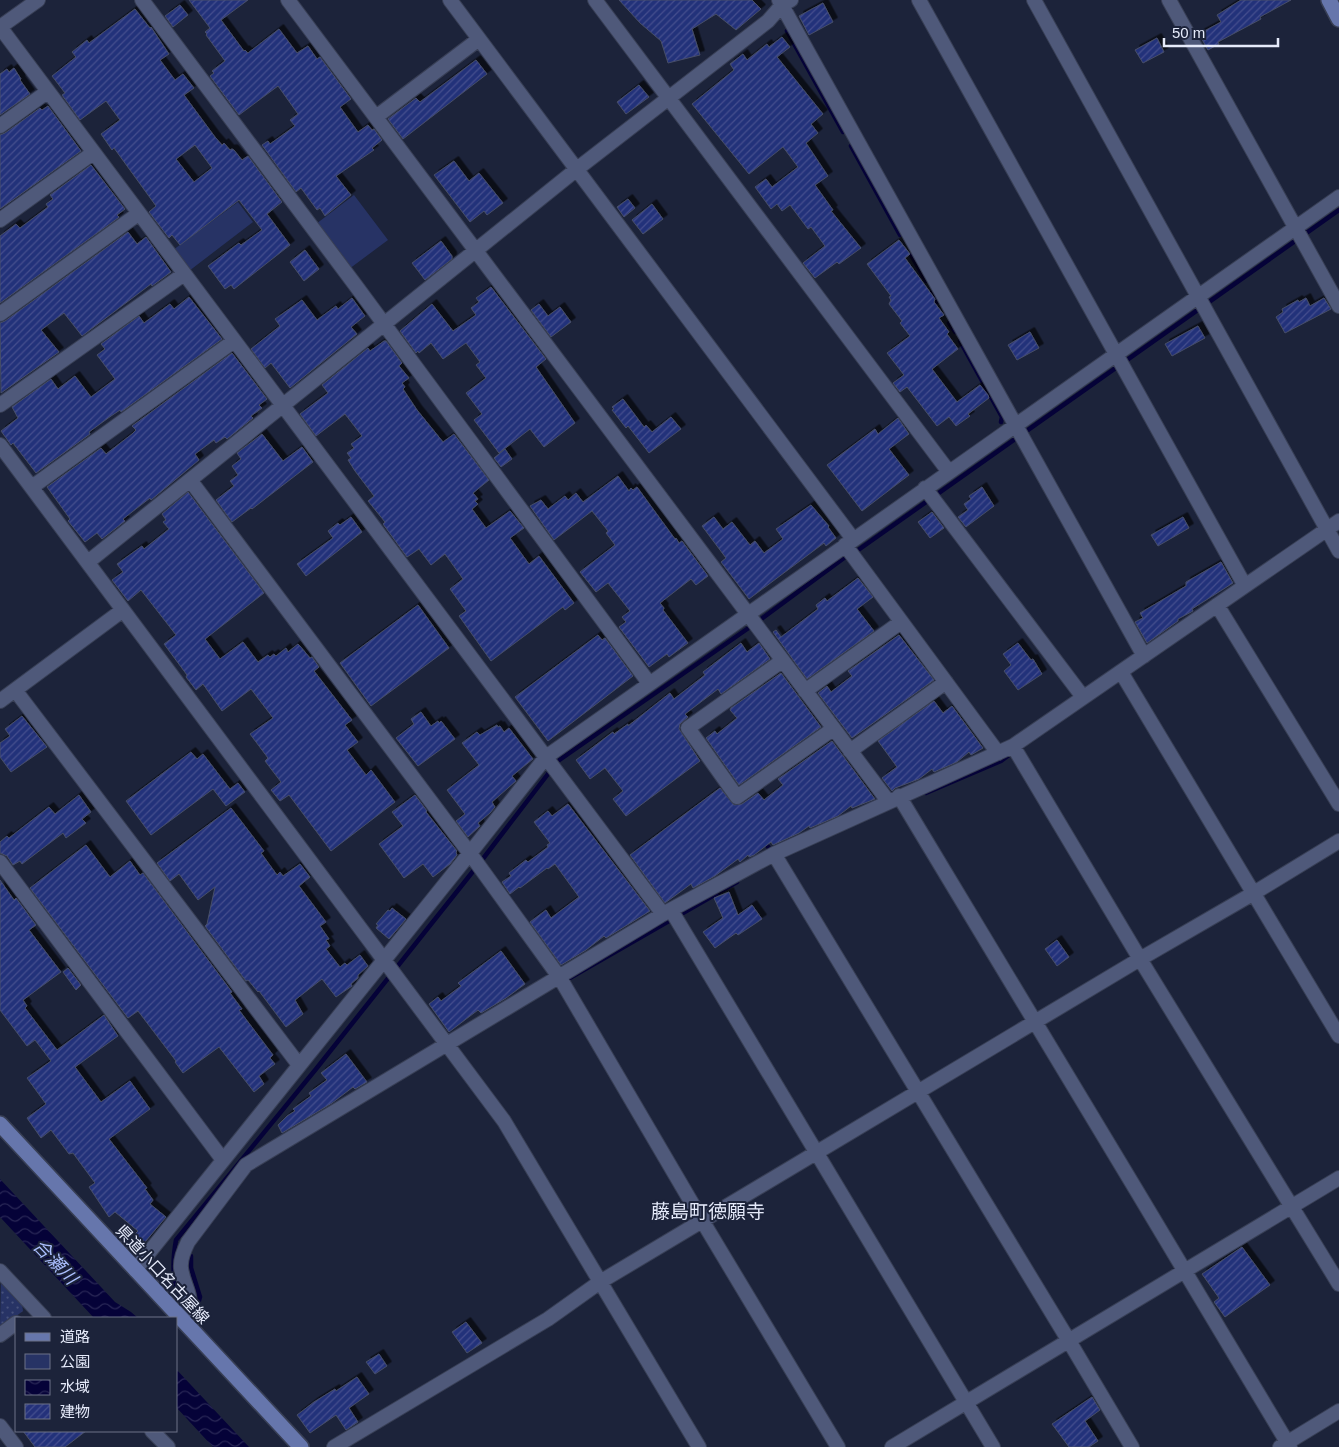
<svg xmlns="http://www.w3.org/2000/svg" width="1339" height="1447" font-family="Arial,'Noto Sans JP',sans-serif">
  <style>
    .grass { fill: url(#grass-dots) }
    .park { fill: #273365 }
    .water { fill: url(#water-waves) }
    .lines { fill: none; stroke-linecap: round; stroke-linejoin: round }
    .stream { stroke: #050238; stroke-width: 4.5 }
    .building { fill: url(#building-hatch); stroke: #464e68; fill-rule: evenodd; filter: url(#shadow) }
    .street-casing { stroke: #383f55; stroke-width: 16 }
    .secondary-casing { stroke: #383f55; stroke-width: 18 }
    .street { stroke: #4f597a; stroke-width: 14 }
    .secondary { stroke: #6676ac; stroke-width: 15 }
    .labels { text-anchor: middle; stroke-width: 4; stroke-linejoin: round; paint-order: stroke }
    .street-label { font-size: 16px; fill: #e5eafa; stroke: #1c233a }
    .water-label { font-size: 18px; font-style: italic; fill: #abbffe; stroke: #1c233a }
    .quarter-label { font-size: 19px; fill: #e5eafa; stroke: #1c233a }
  </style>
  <defs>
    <pattern id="grass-dots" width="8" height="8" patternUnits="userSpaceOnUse" patternTransform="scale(1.25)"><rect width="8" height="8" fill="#273365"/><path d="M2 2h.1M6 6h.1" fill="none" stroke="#46517c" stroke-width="1.8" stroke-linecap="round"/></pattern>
    <pattern id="water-waves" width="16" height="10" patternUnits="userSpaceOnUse" patternTransform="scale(1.25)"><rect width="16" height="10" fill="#050238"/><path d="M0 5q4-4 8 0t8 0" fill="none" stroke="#292756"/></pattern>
    <pattern id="building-hatch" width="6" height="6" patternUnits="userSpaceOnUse" patternTransform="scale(1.25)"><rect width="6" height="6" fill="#24317a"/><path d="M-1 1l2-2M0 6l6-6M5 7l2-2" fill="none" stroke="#444f8e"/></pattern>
    <filter id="shadow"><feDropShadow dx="4.5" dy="-4.5" stdDeviation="0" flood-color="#0009"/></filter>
  </defs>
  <rect width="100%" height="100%" fill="#1c233a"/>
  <!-- grass -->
  <path class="grass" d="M1,1281L22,1304L23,1311L0,1328Z"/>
  <!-- park -->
  <path class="park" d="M354,195L388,240L349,269L316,224Z
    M238,202L253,222L189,271L173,250Z"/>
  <!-- water -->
  <path class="water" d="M0,1179L115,1302L131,1312L138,1318H94L0,1217Z
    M176,1369L249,1447H213L176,1407Z"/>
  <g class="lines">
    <!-- stream -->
    <path class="stream" d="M787,31L843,132
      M851,146L900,235
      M911,255L926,281
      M932,292L937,302
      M949,323L955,332
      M960,341L1002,417L1001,422
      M675,724L683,734
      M926,793L1001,761L1009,755
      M763,840L769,848
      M683,913L737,882
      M568,979L669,921
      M191,1256V1268L200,1297L196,1311
      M173,1304L178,1299C173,1276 172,1263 176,1240L316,1069L482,860L558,761L760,620L844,558L854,553L1339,210"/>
  </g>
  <!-- building -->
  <path class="building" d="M189,0H248L221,20L244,51L245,50L248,53L279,29L297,53L308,46L317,59L320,57L351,99L340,107L358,132L368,125L372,130L374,129L382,140L372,148L374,150L336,176L351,195L325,216L320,208L317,210L301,188L296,192L262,145L268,141L270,144L295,126L290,120L298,114L278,86L239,115L210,76L214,73L212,71L225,61L206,35L207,34L205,32L210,28Z
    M619,0H752L761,9L736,30L716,14L692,29L700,55L668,63L661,41L640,23Z
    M1241,0H1291L1260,17L1261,19L1218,42L1219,44L1208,50L1199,34L1221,22L1217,15Z
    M823,3L833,22L809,35L799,16Z
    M180,5L188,15L173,27L165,16Z
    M135,9L150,28L151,27L169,54L160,60L175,80L183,74L194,88L184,95L215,137L222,145L224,143L230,150L232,149L234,150L242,160L248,156L282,202L267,214L290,245L234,289L231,285L225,289L208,266L239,243L241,245L262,230L239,200L180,245L172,235L169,238L149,212L156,206L114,148L112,150L101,134L120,120L106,101L80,120L62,95L65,93L52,76L76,57L72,52L87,40L89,43ZM195,145L212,168L194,182L176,159Z
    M782,37L790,47L777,57L823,114L811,124L818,133L806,143L828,176L815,185L833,210L831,211L861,248L839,264L837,262L815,278L803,263L825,246L811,227L808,229L790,205L782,211L777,204L771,209L755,187L766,179L772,187L798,167L783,147L749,174L692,104L734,70L730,64L743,54L747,60L767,44L769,47Z
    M1157,38L1164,52L1143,63L1135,50Z
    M476,60L487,74L403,139L388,119L416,98L420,102Z
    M14,68L21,79L20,80L30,94L0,115V74L7,69L9,72Z
    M639,85L649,97L626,114L617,102Z
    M48,106L81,151L0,209V135L5,133L40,108L42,110Z
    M454,161L469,181L479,173L503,203L487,215L484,211L470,222L434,175Z
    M91,165L125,209L117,215L119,217L118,218L0,303V236L16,224L20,228L48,207L46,204L53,199L50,195Z
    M628,199L635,208L624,217L617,207Z
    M652,204L663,219L643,234L632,220Z
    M128,232L137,244L146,237L171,272L152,286L151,284L82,336L64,313L41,330L59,352L1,393L0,323L5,321Z
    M899,240L910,254L905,258L935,299L934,302L944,315L939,318L949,332L947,334L958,349L932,369L957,402L980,385L988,395L989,398L968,414L970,416L956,426L949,417L937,426L907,387L900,392L893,383L904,375L887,353L910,336L900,323L902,321L889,304L891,300L889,297L891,296L867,264Z
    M441,241L452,256V259L425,280L412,263Z
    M305,250L319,269L304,281L290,262Z
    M491,287L546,359L536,367L575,423L544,447L530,429L499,453L474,420L482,414L466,393L486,378L476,365L480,362L466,343L443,359L431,343L419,353L418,351L416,353L400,331L432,304L453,331L476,315L471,308L479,302L476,298Z
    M189,297L222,339L121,412L120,410L111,416L89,432L90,434L36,473L13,443L11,445L1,431L18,418L12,407L51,379L58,389L75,376L91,397L115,379L97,355L105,349L101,344L139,316L144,323L170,304L174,309Z
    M352,298L365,316L351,327L357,334L290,388L271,363L265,368L251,349L280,326L275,319L302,300L317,320L336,306L338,309Z
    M1306,298L1310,306L1324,298L1331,309L1285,333L1276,317L1283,312L1282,309L1298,300L1299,302Z
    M539,304L548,316L560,307L571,322L551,337L531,310Z
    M1198,326L1205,338L1172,356L1165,344Z
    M1030,332L1039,348L1017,360L1008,345Z
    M384,341H386L402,363L399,366L409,378L402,383L405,387L403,389L417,410L443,442L454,434L489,480L473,493L478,499L475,501L478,504L472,509L486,528L510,511L524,528L510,538L529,564L539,556L574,603L565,610L563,607L491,661L459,616L466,611L450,589L463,579L445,554L431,565L419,549L407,557L383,524L385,522L368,501L374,496L355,471L348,460L351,458L347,453L354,448L351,444L362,436L345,414L316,436L300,414L328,393L322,385L368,348L370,351Z
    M232,353L267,399L259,405L262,408L251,416L253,418L227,439L225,437L216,443L214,440L195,454L199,460L151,500L150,498L123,519L125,521L102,539L97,533L85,542L68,521L70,519L47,487L101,448L106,454L132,434L136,430L132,426Z
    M623,399L644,427L646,425L652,432L671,417L681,429L649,453L628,426L626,428L612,410L614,409L612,407Z
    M898,418L909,434L889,449L909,475L862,511L827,465L875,429L878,434Z
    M262,434L283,461L302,447L313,462L252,509L251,508L232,522L216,500L234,486L230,481L238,475L232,466L241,459L237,453Z
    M505,449L512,459L501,467L494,458Z
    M618,476L629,491L631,488L633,490L637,487L675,539L676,538L679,543L682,541L708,576L696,585L691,579L660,603L664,608L663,610L688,643L669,657L667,654L649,667L619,627L626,622L622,617L630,611L608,583L596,592L580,572L615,545L606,533L608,531L592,511L554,540L530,506L541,500L548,509L565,496L568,500L576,493L583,502Z
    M982,487L994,506L966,527L958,517L968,510L964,504L971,499L969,496Z
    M188,492L264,593L205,639L220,659L243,642L258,662L268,655L270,657L274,654L276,656L286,648L288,652L298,644L300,646L310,658L312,657L319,667L314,671L352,720L345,725L358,742L347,750L366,775L371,770L395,802L331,851L289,795L280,801L271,790L281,782L265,761L268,758L250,734L273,718L251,689L222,711L203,684L196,690L186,677L187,675L164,644L176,635L141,590L128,601L112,580L123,572L117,564L142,546L144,549L169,529L163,522L166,520L162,514Z
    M811,505L829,526L828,527L836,538L826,546L824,543L749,599L721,562L726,558L702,526L714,517L723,529L732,522L750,545L755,541L764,553L783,539L776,529Z
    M932,512L944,528L930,538L918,522Z
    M351,517L362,532L306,576L297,564L333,538L328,531L338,523L340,525Z
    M1183,517L1189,528L1158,546L1151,535Z
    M1221,562L1233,583L1192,609L1193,611L1178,619V621L1147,643L1135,622L1143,618L1140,613L1186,586V582Z
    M858,578L873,597L857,609L874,631L807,679L773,632L776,630L781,637L818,609L816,605L825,598L827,601Z
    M418,605L449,648L371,706L340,663Z
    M598,635L602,640L605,638L633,676L548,741L515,697Z
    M899,635L934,680L852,738L818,693L827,686L831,692L852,676L848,671Z
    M741,643L747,652L759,643L770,659L721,694L718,689L685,714L688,717L680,724L679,729L700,761L626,816L613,799L623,791L605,768L590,779L576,760L613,732L614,734L628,724V726L670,693L674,699L705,675L703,672Z
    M1018,643L1031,660L1033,659L1042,674L1018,690L1004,671L1011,665L1003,654Z
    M781,673L821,727L739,785L706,738L715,731L717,734L737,718L730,710L731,708Z
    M934,701L943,713L952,706L983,748L971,755L969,752L957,762L934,772L932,769L919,779L895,788L892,791L882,778L897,767L878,741Z
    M421,712L431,726L438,721L439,723L441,721L455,739L418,766L396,738L414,724L411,719Z
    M22,716L47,747L11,772L0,757V743L10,736L5,729Z
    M497,725L498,727L500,726L504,732L509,728L533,759L512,776L516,781L492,802L495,807L490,813L478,823L480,826L468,837L456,821L465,814L447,790L479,765L462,743L477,732L480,735Z
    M832,741L875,799L852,808L851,806L838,816L810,828L809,826L799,833L773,845L771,842L754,855L749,857L748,855L740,862L738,859L715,876L693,888L691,884L665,903L630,855L720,788L734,805L742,804L758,793L764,800L783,785L778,779Z
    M191,752L197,759L203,754L230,789L238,783L245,792L226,806L213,789L151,835L126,801Z
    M79,795L91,812L82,819L86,823L66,838L63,833L22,864L20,861L13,865L7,856L0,853V842L7,836L9,838L49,807L55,814Z
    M415,795L427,811L426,812L457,851L456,852L457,855L450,864L433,877L423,864L404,878L379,844L403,826L392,812Z
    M568,804L650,911L606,938L604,936L586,950L561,965L530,922L546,910L551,918L579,897L555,864L548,869L547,868L520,888L519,887L510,894L502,882L511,876L509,873L526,860L528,862L548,847L547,845L550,843L534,822L548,811L552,816Z
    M231,808L264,851L261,853L277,875L280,872L283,876L300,864L310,877L299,886L326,922L320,926L329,939L326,940L330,946L326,949L340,967L345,963L347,965L360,955L368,966L358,975V978L351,984L352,986L336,997L322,979L295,1000L303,1014L286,1027L259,991L258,992L248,980L246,981L205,926L207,924L215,887L198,900L179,874L170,881L157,863Z
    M86,845L110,877L130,861L140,875L143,873L232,992L230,993L242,1009L239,1010L273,1055L270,1058L275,1064L259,1076L264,1084L254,1092L219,1047L183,1073L175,1062L176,1061L138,1011L128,1018L30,888Z
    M0,880L14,900L16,898L36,925L29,930L61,972L23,1000L27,1006L25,1008L57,1050L104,1015L118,1036L75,1067L101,1102L130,1081L150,1109L109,1139L147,1188L145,1189L153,1200L150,1204L166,1217L145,1242L135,1234L138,1231L115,1212L109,1217L89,1187L95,1183L73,1153L69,1154L51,1130L41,1138L27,1118L46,1104L27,1078L51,1061L35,1040L27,1046L0,1010Z
    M729,892L738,915L752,905L762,919L738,935L736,933L715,948L703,932L723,918L714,898Z
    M392,908L406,919L389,939L376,928L378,925L376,924L388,910L390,911Z
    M1057,940L1069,957L1057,966L1045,949Z
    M501,951L525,984L506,998L481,1013L478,1010L449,1032L429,1004L438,997L441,1001L461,986L458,983Z
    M68,968L81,985L76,990L63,972Z
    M346,1054L367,1082L355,1089L353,1087L332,1103L282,1133L278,1125L287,1116L295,1111L293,1109L311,1096L309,1093L327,1080L321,1073Z
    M1242,1247L1270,1285L1225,1317L1214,1302L1219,1298L1202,1274Z
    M466,1322L482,1343L467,1353L452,1332Z
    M379,1354L387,1366L375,1374L366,1362Z
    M357,1377L369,1394L349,1408L358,1422L346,1430L336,1415L310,1433L297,1415L314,1402L335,1389L336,1391Z
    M1092,1397L1100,1410L1085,1421L1098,1441L1089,1447H1069L1052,1424Z
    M23,1431H86L65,1447H35Z"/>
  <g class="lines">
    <!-- street casing -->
    <g class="street-casing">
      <path id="street" d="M142,0L356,286L649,683
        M288,0L888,801
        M450,0L853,539
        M595,0L949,472
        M779,0L1144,656
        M919,0L1245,586
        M1034,0L1339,551
        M1169,0L1339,306
        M0,27L663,914
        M0,27L38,0
        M376,117L479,39
        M0,126L47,92
        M0,220L93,153
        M0,314L138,214
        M0,405L184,274
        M0,445L504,1121L699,1447
        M190,480L474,859L560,978L703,1222L838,1447
        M32,487L234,341
        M925,488L1083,697
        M845,545L998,753
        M88,562L577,169L768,21L782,5L791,0
        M1217,605L1339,804
        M782,661L688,728L737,797L833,729
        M1121,672L1339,1036
        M15,690L299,1065
        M805,691L901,622
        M0,701L123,610
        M1013,746L1140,959L1339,1284
        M850,751L946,682
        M899,796C1029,1014 1161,1229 1290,1447
        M774,854L1069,1341L1132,1447
        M0,862L223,1160
        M671,910L993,1447
        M135,1270L470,853L546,757L1339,197
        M0,1271L44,1318
        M181,1319C198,1295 184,1292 181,1268C180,1259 184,1250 188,1242L246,1165L663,914L774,854L1013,746L1339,521
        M0,1335L16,1323
        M0,1426L16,1447
        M152,1431L168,1447
        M334,1447L548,1319L600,1282L1140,959L1254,893L1339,841
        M892,1447L1339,1178
        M1280,1447L1339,1411"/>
    </g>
    <!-- secondary casing -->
    <g class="secondary-casing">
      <path id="secondary" d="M1329,0L1339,19
        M0,1124L301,1447"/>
    </g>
    <!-- street -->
    <use href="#street" class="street"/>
    <!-- secondary -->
    <use href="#secondary" class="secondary"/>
  </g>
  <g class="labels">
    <!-- street labels -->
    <g class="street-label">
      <text transform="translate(163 1274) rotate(47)" y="6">県道小口名古屋線</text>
    </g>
    <!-- water labels -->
    <g class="water-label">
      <text transform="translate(55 1262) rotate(46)" y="6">合瀬川</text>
    </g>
    <!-- quarter labels -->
    <g class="quarter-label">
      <text x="708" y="1218">藤島町徳願寺</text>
    </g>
  </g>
  <!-- legend -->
  <rect x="15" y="1317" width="162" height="115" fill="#1c233a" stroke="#6c7387"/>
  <rect x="25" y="1333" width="25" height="8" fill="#6676ac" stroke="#6c7387"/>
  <text x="60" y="1342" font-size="15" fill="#e5eafa">道路</text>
  <rect x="25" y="1354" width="25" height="15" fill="#273365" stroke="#6c7387"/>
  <text x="60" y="1367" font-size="15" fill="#e5eafa">公園</text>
  <rect x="25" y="1380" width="25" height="15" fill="url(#water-waves)" stroke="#6c7387"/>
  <text x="60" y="1392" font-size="15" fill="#e5eafa">水域</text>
  <rect x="25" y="1404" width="25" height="15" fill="url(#building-hatch)" stroke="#6c7387"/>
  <text x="60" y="1417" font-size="15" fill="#e5eafa">建物</text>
  <!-- scale -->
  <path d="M1164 38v8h114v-8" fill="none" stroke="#e5eafa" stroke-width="2.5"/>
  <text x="1172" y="38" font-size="15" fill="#e5eafa" stroke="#1c233a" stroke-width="4" paint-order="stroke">50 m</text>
</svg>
